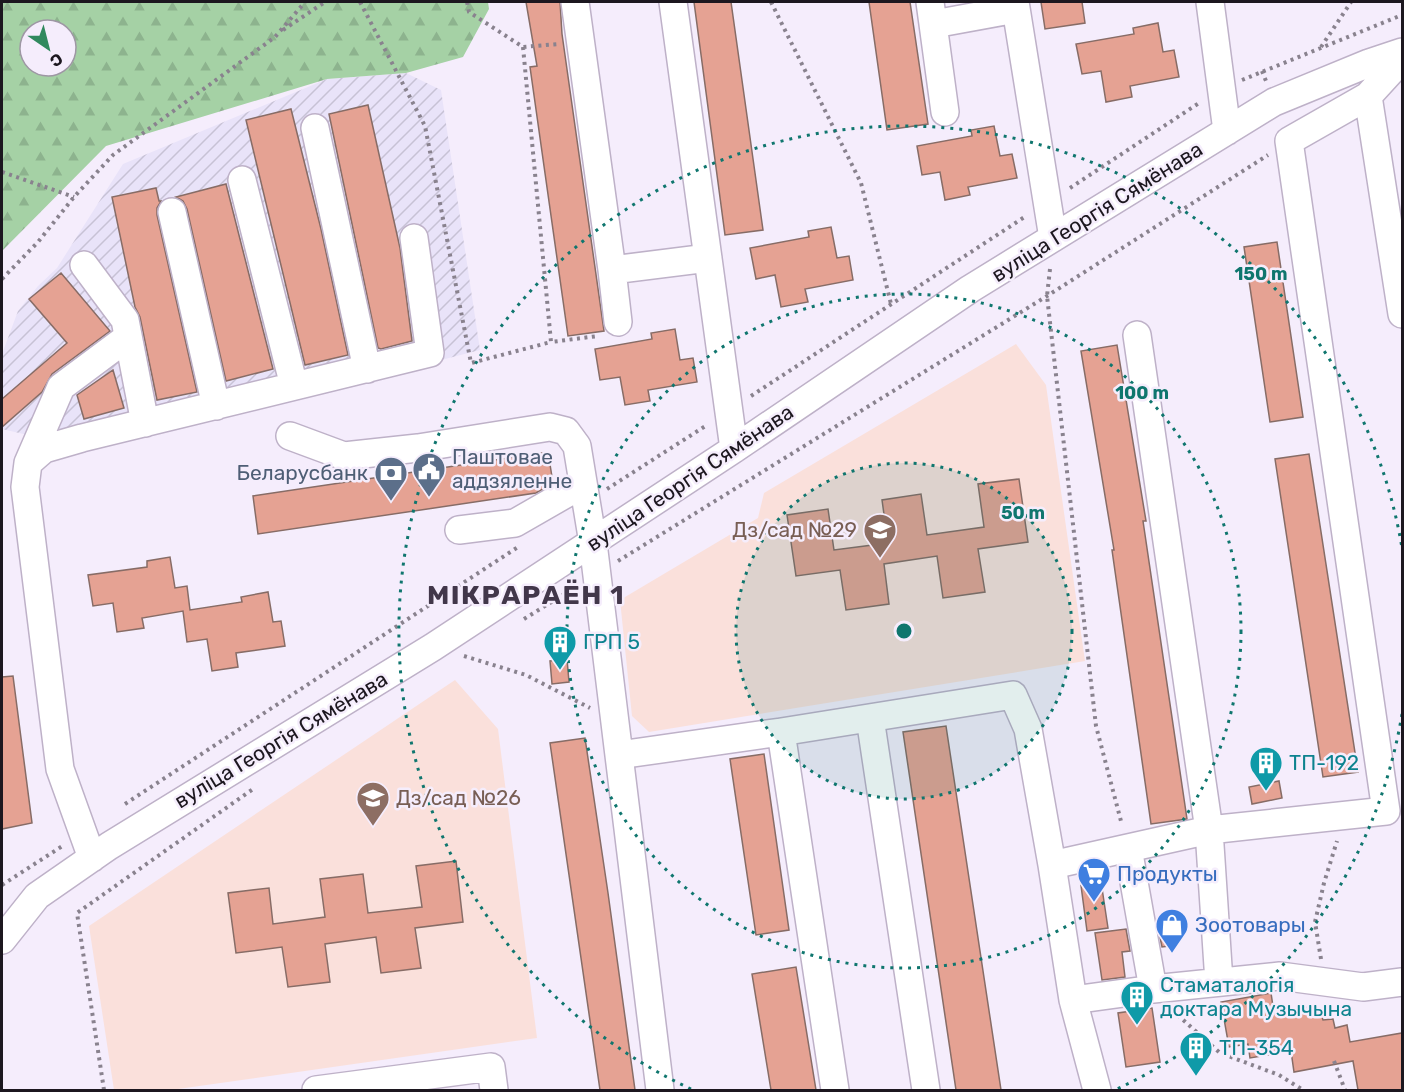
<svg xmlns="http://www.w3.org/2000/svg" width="1404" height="1092" font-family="Rubik,sans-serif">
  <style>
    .industrial { fill: url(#industrial-furrows) }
    .education { fill: #fae0db }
    .forest { fill: url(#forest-firs); fill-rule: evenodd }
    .building { fill: #e5a293; stroke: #876c66; stroke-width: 1.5 }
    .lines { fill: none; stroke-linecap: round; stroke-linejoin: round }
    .minor-casing { stroke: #beb1c8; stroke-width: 30 }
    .path { stroke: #89828e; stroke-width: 4; stroke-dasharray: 3 4.5; stroke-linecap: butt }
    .minor { stroke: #fff; stroke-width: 27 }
    .ring { fill: none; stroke: #0f766e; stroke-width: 3; stroke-dasharray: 3 6 }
    .labels { text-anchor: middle; stroke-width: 5; stroke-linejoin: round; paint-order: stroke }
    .street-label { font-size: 21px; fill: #1c171f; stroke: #f5edfc }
    .service-label { font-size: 21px; fill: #4e5e75; stroke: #f5edfc; text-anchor: start }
    .education-label { font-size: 21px; fill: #785e54; stroke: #f5edfc; text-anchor: end }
    .culture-label { font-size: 21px; fill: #0d838f; stroke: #f5edfc; text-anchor: start }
    .shop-label { font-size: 21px; fill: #366cbe; stroke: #f5edfc; text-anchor: start }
    .district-label { font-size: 27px; font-weight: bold; letter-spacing: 1.5px; fill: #42374a; stroke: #f5edfc }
    .centre { fill: #0f766e; stroke: #f5edfc; stroke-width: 3 }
    .ring-label { font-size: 18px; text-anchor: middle; font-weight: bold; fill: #0f766e; stroke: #f5edfc; stroke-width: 5; stroke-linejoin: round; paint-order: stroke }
  </style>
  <defs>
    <pattern id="industrial-furrows" width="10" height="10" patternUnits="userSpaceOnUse" patternTransform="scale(1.5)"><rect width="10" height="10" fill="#e9e3f9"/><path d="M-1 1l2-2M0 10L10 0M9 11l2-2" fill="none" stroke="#c7c2d5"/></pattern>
    <pattern id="forest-firs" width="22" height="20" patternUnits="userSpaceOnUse" patternTransform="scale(1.5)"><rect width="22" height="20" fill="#a5d1a5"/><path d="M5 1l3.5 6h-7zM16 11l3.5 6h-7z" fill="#8db38e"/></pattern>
  </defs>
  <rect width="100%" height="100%" fill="#f5edfc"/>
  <!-- industrial -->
  <path class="industrial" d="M406,73L441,90L480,350L92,450L2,429V354L18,311L38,286L57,268L123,164L327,79Z"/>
  <!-- education -->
  <path class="education" d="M1016,344L1046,385L1085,661L649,732L632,716L620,600L758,518L764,493Z
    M455,680L498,729L537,1038L171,1090H114L89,926Z"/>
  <!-- forest -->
  <path class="forest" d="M2,2H488L489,9L463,57L406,73L327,79L106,146L2,251ZM30,30H66V66H30Z"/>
  <!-- building -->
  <path class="building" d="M526,2H560L562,34L604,331L568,336L530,67L537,66Z
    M694,2H731L763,230L725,235Z
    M869,2H910L928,124L887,130Z
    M1041,2H1082L1085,23L1045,29Z
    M1158,23L1163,52L1174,50L1179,77L1130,86L1132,97L1106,102L1101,71L1082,74L1076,44L1134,34L1133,28Z
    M368,105L400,248L412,341L381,349L378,348L329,114Z
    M291,109L321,229L348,355L305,365L246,120Z
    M994,126L1000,156L1012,154L1017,178L968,187L970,195L945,200L940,172L922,175L917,146L972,136L971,130Z
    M226,184L273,369L226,381L187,209L183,201L176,197Z
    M156,188L159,201H161L157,208V215L197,392L157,400L140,317L135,307L112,197Z
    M831,227L837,258L849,256L853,280L805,289L808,302L781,307L775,275L756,279L750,248L809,237L808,231Z
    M1277,242L1303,417L1270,422L1244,247Z
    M61,273L110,331L52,374L42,392L2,427V399L67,343L29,299Z
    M675,329L680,360L693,358L697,382L648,390L650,401L625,405L620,377L600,380L595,349L652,339L651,333Z
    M1117,345L1146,521H1143L1187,819L1151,824L1112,550H1114L1081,351Z
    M113,370L124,408L84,419L77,395Z
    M548,452L553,483L536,493L258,534L253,496Z
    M1309,454L1358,772L1323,777L1275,459Z
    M1019,479L1028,542L978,549L985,592L943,598L937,556L884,564L889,604L846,610L840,570L796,576L787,515L828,509L834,550L888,543L882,500L921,494L927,535L984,527L978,484Z
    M170,557L175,588L187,586L190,610L242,602L241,597L268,592L273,622L281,621L285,646L236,653L238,667L212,671L207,639L187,642L183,611L142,618L144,628L117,632L113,603L93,606L88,575L147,567V561Z
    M567,659L569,682L552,684L550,661Z
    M13,676L32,823L2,829V677Z
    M946,726L1001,1090H956L903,732Z
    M585,738L608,893L635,1090H600L550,743Z
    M764,754L789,930L756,935L730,759Z
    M1279,781L1282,798L1252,804L1249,787Z
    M456,861L463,922L415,928L421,968L381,973L376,937L325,944L330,982L288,987L282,947L236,953L228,893L269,888L273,924L325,917L320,879L363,874L368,913L422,907L416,866Z
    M1100,875L1108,928L1087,931L1080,878Z
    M1171,919L1177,945L1162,947L1157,923Z
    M1126,929L1130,951L1122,952L1125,977L1102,980L1095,933Z
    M796,967L816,1090H771L752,974Z
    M1271,993L1274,1013L1308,1007L1309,1015L1321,1013L1323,1020L1333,1019L1335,1028L1347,1025L1350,1042L1402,1033V1090H1358L1353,1061L1294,1072L1291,1051L1250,1058L1248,1044L1229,1047L1221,1002Z
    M1152,1008L1160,1062L1126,1067L1118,1013Z"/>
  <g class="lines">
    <!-- minor casing -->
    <g class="minor-casing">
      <path id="minor" d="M575,2L612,270L708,258
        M673,2L734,449
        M930,2L945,112
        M1015,2L1053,238
        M1210,2L1227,131
        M934,24L1016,9
        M1402,59L1368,96L1402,314
        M315,128L367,369
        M242,180L294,386
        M172,212L216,406
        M84,265L125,320L145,423
        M612,270L618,322
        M1137,335L1209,830L1219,982
        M290,436L344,456L418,448L550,427L566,431L577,446L593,543L660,1090
        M28,463L61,387L128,337
        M459,530L515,523L583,484
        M870,718L926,1090
        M781,732L835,1090
        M619,755L781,732L1013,695L1028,729L1052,865L1073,1000L1097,1090
        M92,858L60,769L25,487L28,463L44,449L82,438L430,353L414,238
        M1052,865L1209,830L1386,811L1289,141L1368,96
        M2,940L37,896L109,846L433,647L734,449L970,289L1274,102L1369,63L1402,52
        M1153,989L1280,976L1363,987L1402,982
        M1073,1000L1153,989L1128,848
        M316,1090L491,1067L494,1090"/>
    </g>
    <!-- path -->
    <path class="path" d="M360,2L425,126L471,363L551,342
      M467,2L469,12L523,47L558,44
      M771,2L861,183L891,304
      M283,30L325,2
      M523,47L551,342L598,336
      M1321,47L1351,2
      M1262,71L1266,81
      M1242,80L1402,15
      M2,172L74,197
      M1070,188L1199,103
      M1050,269L1047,296L1096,726L1122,825
      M2,279L38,242L74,197L113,155L275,37L305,2
      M751,396L1026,216
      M607,489L707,425
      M618,561L1047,296L1268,155
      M524,619L574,588
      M464,656L526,675L590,708
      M125,804L518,547
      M2,885L64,845
      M1321,959L1315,922L1324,883L1337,841
      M1327,1005L1328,1019
      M1172,1010L1220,1053L1279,1075L1303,1090
      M1334,1061L1345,1090
      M104,1090L77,913L253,789"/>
    <!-- minor -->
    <use href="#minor" class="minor"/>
  </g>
  <!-- distance rings -->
  <circle cx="904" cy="631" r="168" fill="#0f766e" fill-opacity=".12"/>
  <g class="ring">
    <circle cx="904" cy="631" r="168"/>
    <circle cx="904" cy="631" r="337"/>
    <path d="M1402 714A505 505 0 0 1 1117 1089M691 1089A505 505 0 1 1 1402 548"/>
  </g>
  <!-- icons -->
  <defs>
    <g id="civic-pin" transform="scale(1.725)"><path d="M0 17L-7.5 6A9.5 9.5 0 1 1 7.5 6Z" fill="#5c6f8a" stroke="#f5edfc"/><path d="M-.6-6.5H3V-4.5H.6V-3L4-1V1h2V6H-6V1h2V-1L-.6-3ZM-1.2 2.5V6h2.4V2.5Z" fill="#fff"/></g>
    <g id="bank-pin" transform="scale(1.725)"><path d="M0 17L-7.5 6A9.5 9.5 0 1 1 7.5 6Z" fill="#5c6f8a" stroke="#f5edfc"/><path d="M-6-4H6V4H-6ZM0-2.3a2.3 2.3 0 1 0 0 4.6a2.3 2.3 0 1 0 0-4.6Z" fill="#fff"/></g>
    <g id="school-pin" transform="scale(1.725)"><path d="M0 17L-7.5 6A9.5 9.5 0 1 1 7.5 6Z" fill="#8d6e63" stroke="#f5edfc"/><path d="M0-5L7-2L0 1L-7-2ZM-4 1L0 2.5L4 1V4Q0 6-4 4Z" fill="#fff"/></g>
    <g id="building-pin" transform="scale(1.725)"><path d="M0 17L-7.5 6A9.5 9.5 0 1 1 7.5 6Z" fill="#0f9aa8" stroke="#f5edfc"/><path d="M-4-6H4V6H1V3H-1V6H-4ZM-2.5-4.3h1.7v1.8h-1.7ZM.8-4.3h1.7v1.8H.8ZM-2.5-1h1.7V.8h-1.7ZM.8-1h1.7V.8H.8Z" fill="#fff"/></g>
    <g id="supermarket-pin" transform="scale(1.725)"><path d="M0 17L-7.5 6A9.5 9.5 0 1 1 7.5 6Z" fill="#3f7fe0" stroke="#f5edfc"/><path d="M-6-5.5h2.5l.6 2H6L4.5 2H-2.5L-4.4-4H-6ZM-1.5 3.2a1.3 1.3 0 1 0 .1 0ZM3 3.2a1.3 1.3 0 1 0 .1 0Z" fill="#fff"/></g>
    <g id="shop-pin" transform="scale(1.725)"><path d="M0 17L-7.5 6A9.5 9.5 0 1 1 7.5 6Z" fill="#3f7fe0" stroke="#f5edfc"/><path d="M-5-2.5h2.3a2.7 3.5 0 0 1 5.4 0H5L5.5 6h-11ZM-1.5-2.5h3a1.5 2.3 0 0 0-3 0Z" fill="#fff"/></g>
  </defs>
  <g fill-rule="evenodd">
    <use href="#civic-pin" x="429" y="469"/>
    <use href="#bank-pin" x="391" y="473"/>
    <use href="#school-pin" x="880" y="530"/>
    <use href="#building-pin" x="560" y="642"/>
    <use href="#building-pin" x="1266" y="763"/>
    <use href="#school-pin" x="373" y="798"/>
    <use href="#supermarket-pin" x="1094" y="874"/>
    <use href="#shop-pin" x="1172" y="925"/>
    <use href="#building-pin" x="1137" y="997"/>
    <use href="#building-pin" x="1196" y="1048"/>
  </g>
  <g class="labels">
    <!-- street labels -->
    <g class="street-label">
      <text transform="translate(1097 212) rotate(-32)" y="7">вуліца Георгія Сямёнава</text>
      <text transform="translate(690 478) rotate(-34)" y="7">вуліца Георгія Сямёнава</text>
      <text transform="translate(281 740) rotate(-31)" y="7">вуліца Георгія Сямёнава</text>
    </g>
    <!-- service labels -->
    <g class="service-label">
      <text x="452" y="464">Паштовае<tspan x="452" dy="24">аддзяленне</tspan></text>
      <text x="368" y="480" text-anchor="end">Беларусбанк</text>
    </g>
    <!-- education labels -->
    <g class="education-label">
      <text x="857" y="537">Дз/сад №29</text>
      <text x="396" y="805" text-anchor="start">Дз/сад №26</text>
    </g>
    <!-- culture labels -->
    <g class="culture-label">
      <text x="583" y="649">ГРП 5</text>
      <text x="1289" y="770">ТП-192</text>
      <text x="1160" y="992">Стаматалогія<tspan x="1160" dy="24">доктара Музычына</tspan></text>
      <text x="1219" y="1055">ТП-354</text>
    </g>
    <!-- shop labels -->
    <g class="shop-label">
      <text x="1117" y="881">Продукты</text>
      <text x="1195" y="932">Зоотовары</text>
    </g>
    <!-- district labels -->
    <g class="district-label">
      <text x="526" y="604">МІКРАРАЁН 1</text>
    </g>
  </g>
  <circle cx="904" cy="631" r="9" class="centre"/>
  <g class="ring-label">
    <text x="1261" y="280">150 m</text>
    <text x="1142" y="399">100 m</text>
    <text x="1023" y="519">50 m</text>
  </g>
  <!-- border -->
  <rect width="1404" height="1092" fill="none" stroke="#1c171f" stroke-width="6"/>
  <!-- north arrow -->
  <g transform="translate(48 48) rotate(145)"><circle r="28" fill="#f5edfc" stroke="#9e97a4" stroke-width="1.5"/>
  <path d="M0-4.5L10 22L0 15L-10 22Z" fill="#31895e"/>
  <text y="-9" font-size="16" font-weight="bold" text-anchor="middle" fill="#1c171f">С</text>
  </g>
</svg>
